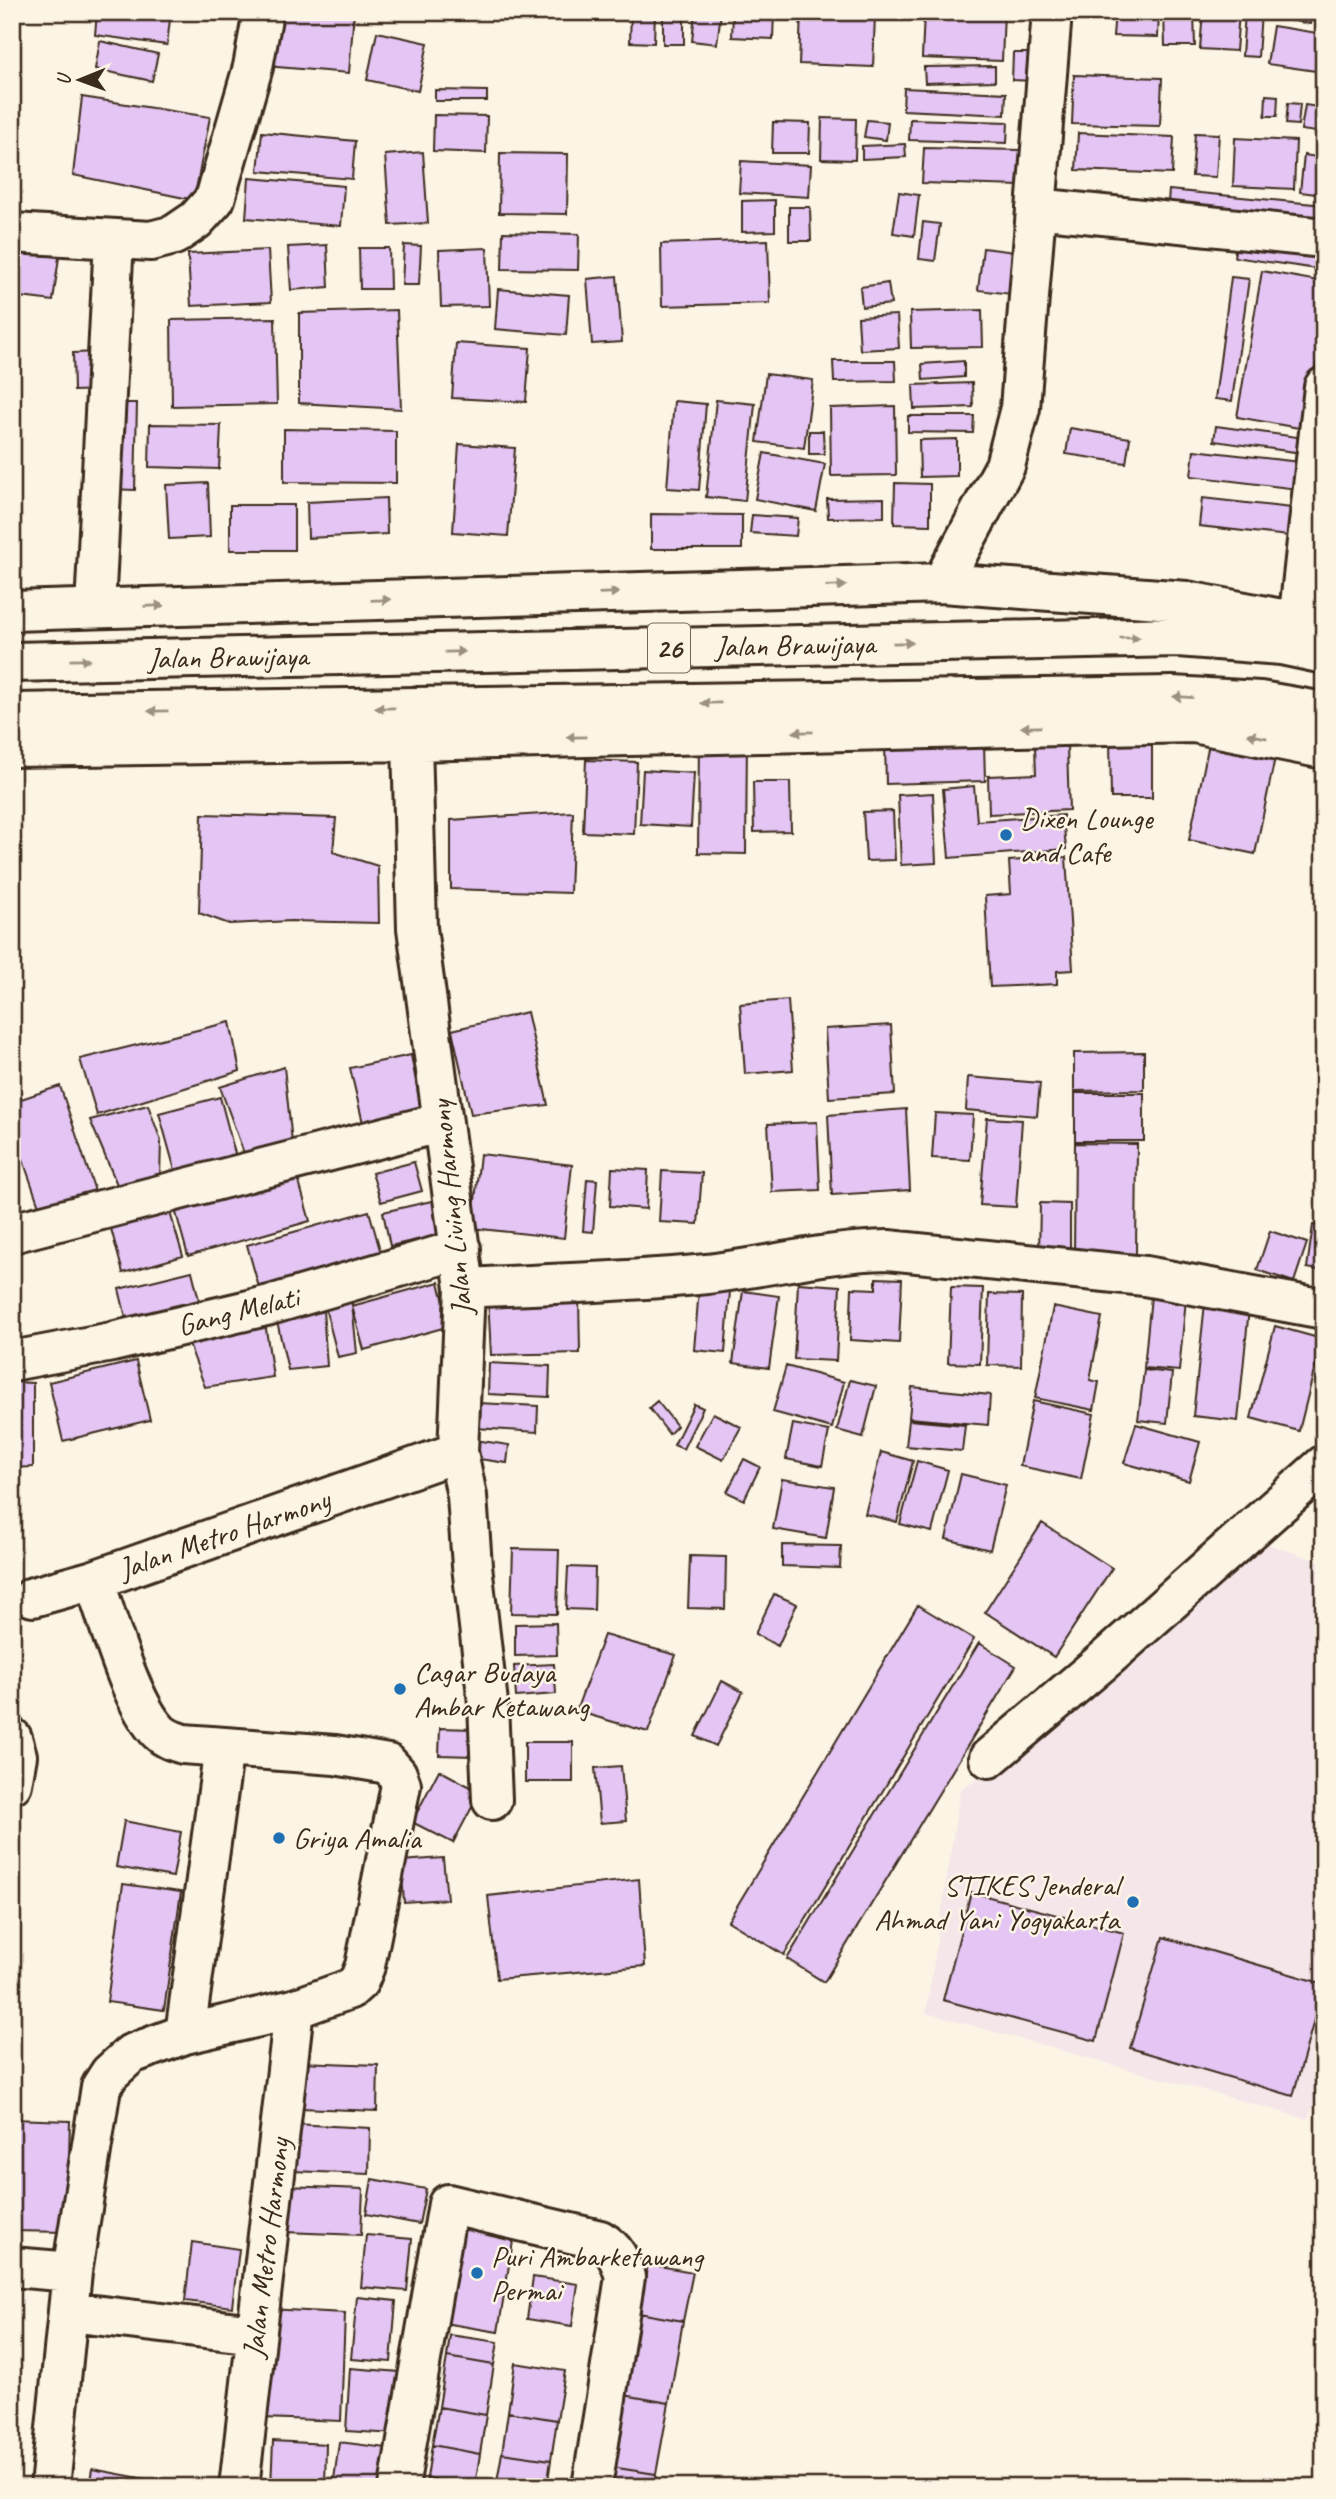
<svg xmlns="http://www.w3.org/2000/svg" width="1336" height="2499" font-family="Caveat,sans-serif">
  <style>
    .built { fill: #f5e7e9 }
    .building { fill: #e4c5f3; stroke: #3b2a1e; stroke-width: 2 }
    .lines { fill: none; stroke-linecap: round; stroke-linejoin: round }
    .minor-casing { stroke: #3b2a1e; stroke-width: 44 }
    .highway-casing { stroke: #3b2a1e; stroke-width: 44 }
    .minor { stroke: #fcf5e5; stroke-width: 38 }
    .highway { stroke: #fcf5e5; stroke-width: 38 }
    .oneway { fill: #9c9082 }
    .poi-dot { fill: #1f6fb2; stroke: #fcf5e5; stroke-width: 2.5 }
    .labels { text-anchor: middle; stroke-width: 5; stroke-linejoin: round; paint-order: stroke }
    .shield { fill: #fcf5e5; stroke: #75675a; stroke-width: 2 }
    .shield-label { font-size: 28px; font-weight: bold; fill: #3b2a1e }
    .street-label { font-size: 30px; fill: #3b2a1e; stroke: #fcf5e5 }
    .poi-label { font-size: 30px; fill: #3b2a1e; stroke: #fcf5e5; text-anchor: start }
  </style>
  <rect width="100%" height="100%" fill="#fcf5e5"/>
  <filter id="ink" filterUnits="userSpaceOnUse"><feTurbulence type="fractalNoise" baseFrequency=".0143" numOctaves="2"/><feDisplacementMap in="SourceGraphic" scale="14" xChannelSelector="R" yChannelSelector="G"/><feConvolveMatrix kernelMatrix="1 2 1 2 8 2 1 2 1" color-interpolation-filters="sRGB"/></filter>
  <g filter="url(#ink)">
    <!-- built -->
    <path class="built" d="M1260,1541L1324,1563V2088L1307,2119L926,2013L960,1790L1085,1701Z"/>
    <!-- building -->
    <path class="building" d="M97,12L170,19L167,45L95,35Z
      M270,12H354L349,73L265,66Z
      M559,12H601L600,20L559,15Z
      M631,12H655L654,43L630,42Z
      M663,12H684V44H663Z
      M695,12H721L717,44L692,41Z
      M733,12H774L773,39L732,37Z
      M801,12L875,15L873,67L799,64Z
      M924,12H1004L1002,61L922,58Z
      M1115,12H1159L1158,37L1113,36Z
      M1164,12H1194L1195,46H1165Z
      M1203,12H1239L1236,51L1200,49Z
      M1245,12H1261L1258,57L1242,56Z
      M1270,12H1312L1310,24L1269,16Z
      M1273,26L1324,34L1323,72L1267,64Z
      M377,32L428,43L418,91L367,80Z
      M100,41L158,54L152,81L95,69Z
      M1013,53H1036L1035,81L1012,80Z
      M995,66V81L925,83L924,67Z
      M1074,75L1162,78L1160,126L1072,124Z
      M904,88L1006,93L1005,115L903,110Z
      M435,90L487,91V101H435Z
      M1266,95L1278,96L1277,116H1265Z
      M82,97L210,117L194,200L73,175Z
      M1288,103L1300,104L1298,125L1286,124Z
      M1305,105L1324,108V133L1301,130Z
      M434,115L487,116L486,153L433,151Z
      M822,118L856,119L855,160L821,159Z
      M910,119L1008,122L1007,143L909,140Z
      M867,120L888,122L886,140L864,137Z
      M773,122L810,123L809,153H772Z
      M262,132L355,141L352,179L258,171Z
      M1078,133L1174,137L1172,174L1076,170Z
      M1195,133L1219,134L1216,177L1192,176Z
      M1235,138L1296,141L1294,189L1233,186Z
      M905,144L906,157L862,159V146Z
      M924,148L1021,150V186L922,183Z
      M423,152L428,223L390,225L385,155Z
      M500,153L568,154L567,214L499,213Z
      M1304,155L1324,158V195L1300,192Z
      M741,161L811,165L809,197L739,193Z
      M249,178L344,186L341,226L246,218Z
      M1169,190L1324,205V229L1167,214Z
      M899,192L919,195L914,236L893,233Z
      M775,200V231L742,232V201Z
      M789,207H810L811,241H789Z
      M923,222L940,224L935,261L919,259Z
      M503,232L579,234L578,270L502,269Z
      M1237,237L1324,250V270L1234,257Z
      M768,240L770,303L662,306L661,244Z
      M327,245L329,287L291,290L288,247Z
      M404,245L421,246L419,285H402Z
      M359,248H389L390,289H360Z
      M487,248L489,306L441,307L439,250Z
      M983,248L1016,252L1011,294L978,290Z
      M268,250L271,302L191,306L188,254Z
      M12,251L59,257L53,301L12,296Z
      M1262,271L1324,282V322L1305,429L1237,417Z
      M617,276L622,342L592,344L587,279Z
      M1231,277L1249,279L1232,401L1215,399Z
      M888,283L891,304L862,307L860,287Z
      M498,289L569,295L566,335L495,329Z
      M397,310L401,409L299,403V313Z
      M982,310L983,347L911,348L910,312Z
      M897,315L899,348L860,350L858,317Z
      M275,318L277,404L172,406L171,320Z
      M456,343L530,348L526,402L452,398Z
      M101,352L102,390L74,391L73,353Z
      M833,361H895L896,381L834,382Z
      M964,361V377L923,380L922,364Z
      M766,374L813,380L804,448L757,442Z
      M972,383L973,407L914,409L913,385Z
      M716,400L755,404L745,501L706,497Z
      M674,401L706,404L699,490L667,488Z
      M112,403H137L135,490L109,489Z
      M895,406L896,475L831,476L830,408Z
      M908,416H974L973,433L908,432Z
      M150,424L221,425L219,469L149,467Z
      M1216,426L1312,439L1310,454L1214,441Z
      M1070,428L1130,438L1126,463L1066,454Z
      M284,429L396,431V483L284,482Z
      M809,431H823L824,454H809Z
      M957,439V476L920,477L919,440Z
      M459,444L515,448L508,536L453,532Z
      M1194,450L1309,463L1306,490L1191,476Z
      M764,453L825,464L816,511L755,499Z
      M208,483L210,537L169,539L166,485Z
      M895,483L930,484V525L894,524Z
      M386,498L387,534L308,538L307,502Z
      M884,498V517L828,518L827,499Z
      M1202,498L1301,509L1297,537L1199,526Z
      M230,505H294V550H230Z
      M651,514L742,515V549H651Z
      M752,515L798,518L796,536L750,533Z
      M1212,729L1278,743L1255,854L1189,840Z
      M1152,738V798H1111L1110,739Z
      M699,739H747L746,854L698,853Z
      M984,742L985,781L886,784L885,744Z
      M1067,746L1069,810L989,814L988,776L1036,774L1035,747Z
      M586,760L637,762L634,834L583,832Z
      M643,770L694,773L691,827L640,824Z
      M753,782H790L791,831L754,832Z
      M974,786L977,821L1063,815L1066,849L949,858L943,789Z
      M933,793L936,863L901,865L898,795Z
      M893,811L895,860L866,861L863,812Z
      M573,812L570,893L451,889V820Z
      M202,814L336,818L333,852L378,866L379,923L291,921L229,924L199,913Z
      M1066,857L1073,970L1057,971V984L990,987L985,896L1011,894L1009,861Z
      M788,1000L793,1070L745,1074L740,1004Z
      M527,1012L548,1105L471,1114L452,1030Z
      M230,1022L240,1071L97,1115L80,1059Z
      M891,1025L895,1094L829,1098L825,1029Z
      M1144,1052V1090L1074,1091V1053Z
      M411,1055L422,1114L363,1123L350,1068Z
      M284,1067L292,1142L245,1156L220,1087Z
      M968,1077L1040,1083L1037,1116L966,1110Z
      M60,1086L95,1191L40,1209L12,1128V1102Z
      M1075,1093H1144V1141H1075Z
      M220,1097L236,1157L176,1174L159,1113Z
      M148,1105L161,1141L160,1177L118,1187L90,1120Z
      M906,1109L910,1190L832,1195L828,1115Z
      M935,1113L973,1115L970,1160L932,1158Z
      M987,1118L1022,1120L1016,1207L980,1205Z
      M817,1122L820,1190L772,1192L768,1124Z
      M1075,1143L1137,1144L1136,1255H1074Z
      M480,1154L572,1165L564,1238L472,1228Z
      M414,1162L422,1191L381,1202L372,1173Z
      M295,1168L310,1221L188,1256L173,1202Z
      M612,1168L648,1170L646,1209L610,1206Z
      M662,1171L702,1173L698,1224L659,1222Z
      M587,1179L597,1180L593,1232L583,1231Z
      M436,1200L443,1234L390,1246L383,1212Z
      M1040,1203L1070,1204V1254H1039Z
      M169,1209L183,1256L123,1273L110,1225Z
      M369,1211L384,1264L262,1298L247,1245Z
      M1313,1225L1324,1226V1271L1307,1268Z
      M1270,1231L1307,1243L1294,1282L1257,1270Z
      M192,1271L202,1312L129,1330L119,1289Z
      M876,1278L902,1279L899,1343L850,1340L852,1288L876,1289Z
      M439,1282L450,1326L364,1350L352,1306Z
      M798,1283L840,1286L836,1361L794,1359Z
      M951,1287L983,1288L980,1364L948,1363Z
      M699,1288L730,1291L725,1353L694,1350Z
      M743,1291L779,1296L769,1368L733,1363Z
      M351,1294L357,1353L338,1357L322,1296Z
      M989,1294L1022,1295L1021,1366L987,1365Z
      M322,1296L327,1366L288,1370L274,1308Z
      M1151,1296L1186,1299L1179,1371L1144,1368Z
      M488,1297H579L580,1353L491,1355Z
      M1205,1303L1249,1308L1238,1421L1193,1416Z
      M1053,1307L1102,1317L1090,1380L1099,1382L1094,1410L1035,1398Z
      M264,1315L273,1377L205,1387L184,1331Z
      M1275,1326L1322,1339L1299,1431L1251,1418Z
      M136,1361L150,1420L63,1441L49,1382Z
      M1324,1361V1390L1318,1388Z
      M489,1363L550,1366L549,1397L488,1394Z
      M786,1366L844,1382L832,1428L773,1412Z
      M1144,1370L1172,1373L1167,1423L1138,1420Z
      M850,1380L876,1386L863,1437L837,1430Z
      M12,1382L33,1383V1467L12,1468Z
      M912,1387L990,1395L988,1425L909,1418Z
      M657,1401L677,1426L669,1434L649,1408Z
      M1033,1401L1094,1414L1081,1479L1020,1466Z
      M478,1403L538,1406L537,1432L476,1428Z
      M694,1404L703,1408L683,1449L674,1445Z
      M713,1413L741,1427L723,1460L695,1446Z
      M909,1420L965,1425L962,1451L906,1446Z
      M793,1424L829,1431L822,1466L786,1459Z
      M1136,1424L1200,1442L1189,1481L1124,1463Z
      M475,1440L509,1445L507,1463L472,1458Z
      M881,1452L913,1461L897,1522L865,1514Z
      M744,1459L760,1467L744,1500L727,1492Z
      M917,1461L948,1470L932,1532L900,1524Z
      M961,1474L1006,1485L990,1550L946,1539Z
      M782,1479L834,1487L826,1538L773,1529Z
      M1042,1523L1112,1568L1054,1657L985,1612Z
      M782,1545L841,1546L840,1568L782,1566Z
      M513,1549L559,1550L557,1614L511,1613Z
      M690,1556L726,1557L725,1609L688,1608Z
      M568,1567L595,1568L594,1610L566,1609Z
      M774,1594L797,1604L778,1646L755,1634Z
      M918,1605L974,1639L784,1955L728,1921Z
      M556,1623L557,1655L515,1656V1624Z
      M604,1635L676,1655L648,1732L576,1711Z
      M979,1643L1016,1666L824,1982L787,1959Z
      M554,1664L556,1694L516,1697L514,1666Z
      M722,1681L743,1692L716,1746L695,1736Z
      M440,1728L474,1729L473,1756L439,1755Z
      M525,1742H573V1782H525Z
      M621,1766L626,1821L600,1823L595,1768Z
      M439,1770L480,1792L453,1843L412,1822Z
      M124,1821L181,1832L173,1877L116,1867Z
      M443,1858L447,1899L404,1902L401,1861Z
      M639,1879L645,1966L497,1979L488,1896Z
      M123,1884L181,1892L164,2010L107,2002Z
      M971,1892L1124,1933L1096,2041L943,2000Z
      M1163,1937L1324,1984L1293,2096L1130,2048Z
      M301,2062L378,2065L377,2111L300,2108Z
      M12,2119L70,2121L67,2232L12,2231Z
      M293,2124L370,2128L369,2174L292,2171Z
      M372,2179L426,2189L419,2224L366,2214Z
      M286,2186L363,2189L361,2235L284,2232Z
      M456,2213L516,2223L498,2332L438,2322Z
      M366,2235L412,2239L407,2291L361,2287Z
      M192,2242L239,2249L232,2307L185,2301Z
      M648,2264L693,2272L683,2321L639,2313Z
      M533,2277L578,2284L572,2326L527,2319Z
      M357,2297L396,2301L391,2362L351,2359Z
      M267,2309L345,2313L341,2421L263,2418Z
      M639,2313L683,2321L669,2403L624,2395Z
      M450,2335L498,2342L494,2365L447,2357Z
      M447,2357L494,2365L486,2415L439,2407Z
      M515,2363L565,2371L557,2420L508,2412Z
      M350,2368L400,2372L396,2434L346,2431Z
      M624,2395L669,2403L656,2474L611,2467Z
      M439,2407L486,2415L480,2454L432,2445Z
      M508,2412L557,2420L551,2460L502,2453Z
      M273,2441L326,2444L325,2487H271Z
      M339,2442L387,2448L382,2487H333Z
      M432,2445L480,2454L475,2486L427,2478Z
      M502,2453L551,2460L547,2487H496Z
      M611,2467L656,2474L654,2487H608Z
      M92,2469L188,2487H89Z
      M427,2478L475,2486L425,2487Z"/>
    <g class="lines">
      <!-- minor casing -->
      <g class="minor-casing">
        <path id="minor" d="M1036,208L1324,238
          M12,233L151,241L174,235L196,220L215,199L253,67L263,12
          M942,583L1005,466L1020,408L1052,12
          M95,608L114,239
          M12,611L942,583L1187,601L1324,627
          M1298,623L1324,387
          M412,741L417,928L465,1288L458,1452L467,1496L472,1566L488,1703L492,1800
          M12,747L412,741L1194,723L1324,749
          M12,1233L443,1122
          M465,1288C546,1284 627,1282 707,1274C767,1267 827,1251 888,1250L1145,1276L1324,1309
          M12,1361L112,1342L270,1305L461,1249
          M33,1597L94,1580
          M12,1738L17,1756L12,1784
          M989,1758L1108,1657L1324,1465
          M294,2009L350,1989L359,1981L365,1966L401,1785L397,1774L388,1764L335,1755L183,1744C174,1741 166,1739 159,1732C131,1704 108,1619 94,1580L458,1452
          M185,2034L224,1747
          M12,2267L72,2272L101,2087L110,2073L131,2054L185,2034L294,2009L239,2487
          M69,2312L255,2334
          M50,2487L72,2272
          M399,2487L448,2204L600,2240C616,2249 620,2260 625,2277L592,2487"/>
      </g>
      <!-- highway casing -->
      <g class="highway-casing">
        <path id="highway" d="M12,662L1178,637L1281,645L1324,654
          M12,713L1172,696L1260,701L1324,712"/>
      </g>
      <!-- minor -->
      <use href="#minor" class="minor"/>
      <!-- highway -->
      <use href="#highway" class="highway"/>
    </g>
    <!-- one-way arrows -->
    <defs><path id="oneway-solid" d="M-6-.8H1V-3.2L6.5 0L1 3.2V.8H-6Z" transform="scale(1.75)"/></defs>
    <g class="oneway">
      <use href="#oneway-solid" transform="translate(836 586) rotate(-2)"/>
      <use href="#oneway-solid" transform="translate(609 593) rotate(-2)"/>
      <use href="#oneway-solid" transform="translate(381 600) rotate(-2)"/>
      <use href="#oneway-solid" transform="translate(154 606) rotate(-2)"/>
      <use href="#oneway-solid" transform="translate(1130 638) rotate(-1)"/>
      <use href="#oneway-solid" transform="translate(903 643) rotate(-1)"/>
      <use href="#oneway-solid" transform="translate(455 652) rotate(-1)"/>
      <use href="#oneway-solid" transform="translate(80 660) rotate(-1)"/>
      <use href="#oneway-solid" transform="translate(1183 697) rotate(-177)"/>
      <use href="#oneway-solid" transform="translate(711 703) rotate(179)"/>
      <use href="#oneway-solid" transform="translate(385 708) rotate(179)"/>
      <use href="#oneway-solid" transform="translate(158 711) rotate(179)"/>
      <use href="#oneway-solid" transform="translate(1031 727) rotate(179)"/>
      <use href="#oneway-solid" transform="translate(803 732) rotate(179)"/>
      <use href="#oneway-solid" transform="translate(1257 736) rotate(-169)"/>
      <use href="#oneway-solid" transform="translate(576 737) rotate(179)"/>
    </g>
  </g>
  <!-- markers -->
  <g class="poi-dot">
    <circle cx="1006" cy="835" r="7"/>
    <circle cx="400" cy="1689" r="7"/>
    <circle cx="279" cy="1838" r="7"/>
    <circle cx="1133" cy="1902" r="7"/>
    <circle cx="477" cy="2273" r="7"/>
  </g>
  <g class="labels">
    <!-- shield labels -->
    <rect class="shield" x="648" y="623.5" width="42" height="49" rx="5"/>
    <g class="shield-label">
      <text x="669" y="658">26</text>
    </g>
    <!-- street labels -->
    <g class="street-label">
      <text transform="translate(795 645) rotate(-1)" y="10">Jalan Brawijaya</text>
      <text transform="translate(228 657) rotate(-1)" y="10">Jalan Brawijaya</text>
      <text transform="translate(451 1208) rotate(-96)" y="10">Jalan Living Harmony</text>
      <text transform="translate(238 1311) rotate(-14)" y="10">Gang Melati</text>
      <text transform="translate(224 1534) rotate(-19)" y="10">Jalan Metro Harmony</text>
      <text transform="translate(266 2248) rotate(-83)" y="10">Jalan Metro Harmony</text>
    </g>
    <!-- poi labels -->
    <g class="poi-label">
      <text x="1020" y="828">Dixen Lounge<tspan x="1020" dy="34">and Cafe</tspan></text>
      <text x="414" y="1682">Cagar Budaya<tspan x="414" dy="34">Ambar Ketawang</tspan></text>
      <text x="293" y="1848">Griya Amalia</text>
      <text x="1119" y="1895" text-anchor="end">STIKES Jenderal<tspan x="1119" dy="34">Ahmad Yani Yogyakarta</tspan></text>
      <text x="491" y="2266">Puri Ambarketawang<tspan x="491" dy="34">Permai</tspan></text>
    </g>
  </g>
  <!-- margin -->
  <rect width="1336" height="2499" fill="none" stroke="#fcf5e5" stroke-width="42"/>
  <rect x="21" y="21" width="1294" height="2457" fill="none" stroke="#3b2a1e" stroke-width="2.5" filter="url(#ink)"/>
  <!-- north arrow -->
  <g transform="translate(80 80) rotate(269)" stroke="#fcf5e5" stroke-width="5" paint-order="stroke">
  <path d="M0-5L12 26L0 18L-12 26Z" fill="#3b2a1e"/>
  <text y="-10" font-size="19" font-weight="bold" text-anchor="middle" fill="#3b2a1e">U</text>
  </g>
</svg>
